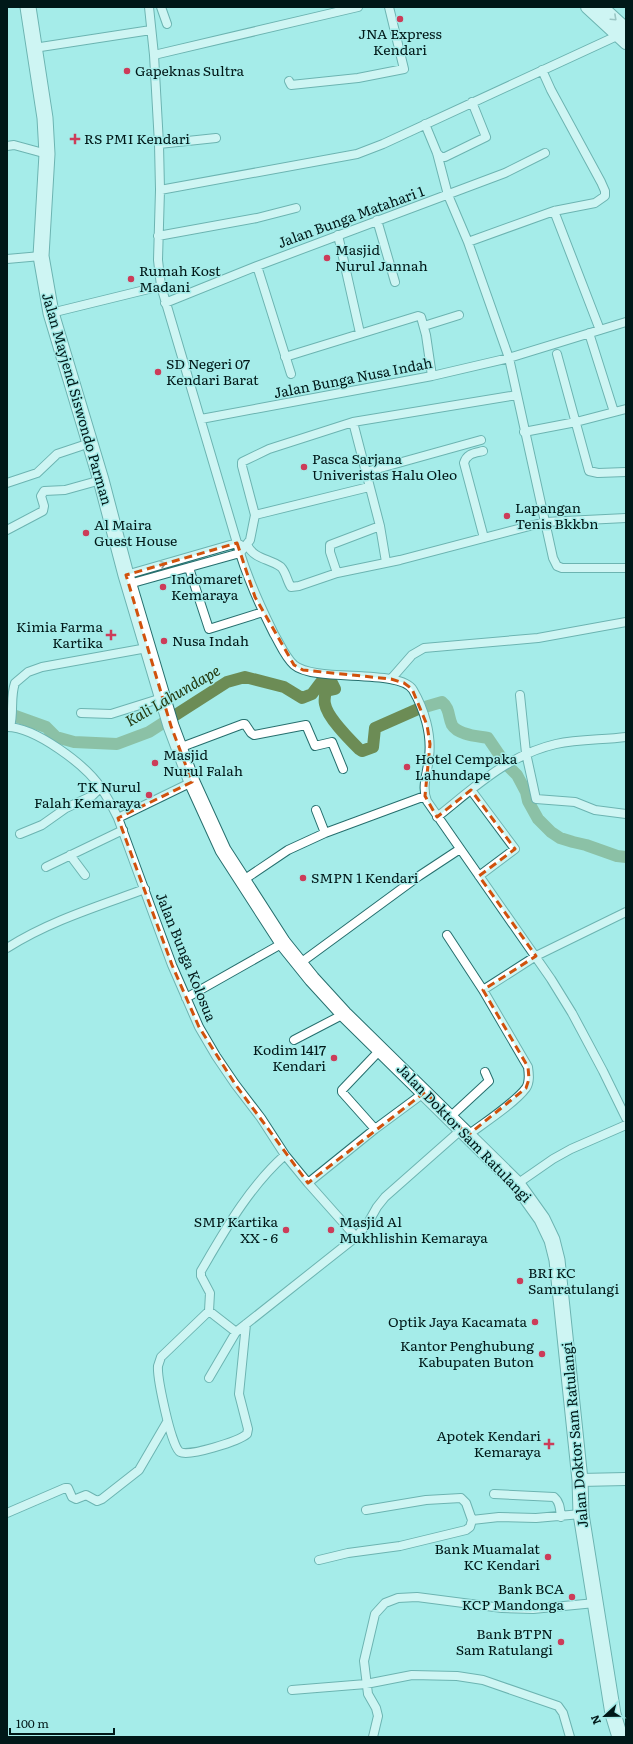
<svg xmlns="http://www.w3.org/2000/svg" width="633" height="1744" font-family="Literata,serif">
  <style>
    .lines { fill: none; stroke-linecap: round; stroke-linejoin: round }
    .river { stroke: #6c8c55; stroke-width: 12 }
    .street-casing { stroke: #266f6e; stroke-width: 10 }
    .secondary-casing { stroke: #266f6e; stroke-width: 14 }
    .highway-casing { stroke: #266f6e; stroke-width: 17 }
    .street { stroke: #fff; stroke-width: 8 }
    .secondary { stroke: #fff; stroke-width: 12 }
    .highway { stroke: #fff; stroke-width: 15 }
    .oneway { stroke: #8c9797 }
    .marked { fill: none; stroke: #d1520d; stroke-width: 3; stroke-dasharray: 8 5; stroke-linejoin: round }
    .poi-dot { fill: #cc3c59; stroke: #a5ece9; stroke-width: 1.5 }
    .labels { text-anchor: middle; stroke-width: 3; stroke-linejoin: round; paint-order: stroke }
    .poi-label { font-size: 14px; fill: #001818; stroke: #a5ece9; text-anchor: start }
    .street-label { font-size: 14px; fill: #001818; stroke: #a5ece9 }
    .water-label { font-size: 15px; font-style: italic; fill: #22380f; stroke: #a5ece9 }
  </style>
  <rect width="100%" height="100%" fill="#a5ece9"/>
  <g class="lines">
    <!-- river -->
    <path class="river" d="M7,713L46,727L56,737L74,742L117,744L149,732L227,682L245,677L284,687L302,698L312,694L321,682L331,681L335,689L326,691C325,695 324,700 325,704C327,717 349,739 359,749L362,751L373,747L375,728L418,709L442,702C450,708 448,717 452,725C458,735 477,736 488,738L505,763L517,775L526,792L528,801L538,819L551,832L560,838L573,842L586,845L617,856L626,857"/>
    <!-- street casing -->
    <g class="street-casing">
      <path id="street" d="M149,7L154,55L159,144L160,190L158,260L161,286L240,553C249,582 261,608 274,634C280,644 285,657 294,665C315,683 400,668 413,690C424,709 432,734 429,757C428,771 421,787 427,801L551,979L572,1013L603,1071L626,1118
        M161,7L167,24
        M34,48L151,30
        M154,55L358,7
        M289,81L291,85L358,78L404,69L389,7
        M425,124L437,153L448,195L468,242L509,358L553,558L557,566L562,568H626
        M159,144L216,138
        M7,146L14,145L47,154
        M437,153L441,157H445L486,137L472,102
        M160,190L357,154L383,144L619,35
        M554,211L600,330
        M377,220L395,282
        M338,235L360,333
        M158,236L257,218L296,208
        M468,242L554,211L595,203L605,196V191L601,182L551,90L542,70
        M7,259L41,256
        M257,266L291,374
        M165,303L257,266L505,173L545,153
        M51,313L161,286
        M424,326L459,315
        M589,333L614,412
        M557,354L589,471L598,473L626,472
        M285,357L418,316L421,317L426,335L432,376
        M201,419L432,376L509,358L626,322
        M353,422L380,526L386,562
        M524,432L576,422L626,409
        M483,451C475,453 467,453 464,463L484,538
        M366,472L481,440
        M7,483L37,473L57,454L90,443
        M255,515L242,466V462L269,449L353,422L517,395
        M7,530L43,511L44,506L41,496L44,491L65,490L101,480
        M247,545C255,560 269,558 281,567C286,572 287,581 291,587L299,586L337,573L400,560L545,522L626,518
        M189,568L209,629L263,612
        M337,573L330,552V545L380,526
        M126,575L237,543L242,546
        M129,584L240,553L250,540L255,515L369,487
        M391,679L412,655L424,648L538,638L626,622
        M520,695L526,753L536,799L575,802L595,810L626,814
        M81,713L111,714L162,698
        M7,727C35,727 86,765 101,788C108,798 113,808 118,818L192,782
        M10,727C14,712 10,697 15,683L28,672L42,667L147,648
        M179,748L243,724H245L251,733L254,735L306,725L315,746L332,742L343,769
        M471,790L515,849L479,876
        M437,817C475,787 508,755 556,744C579,739 603,740 626,737
        M118,818L172,965L199,1027L216,1056L235,1084L261,1118L285,1155L308,1183
        M325,833L425,796
        M20,834L42,825L66,808L92,796L101,787
        M70,855L85,875
        M46,867L123,830
        M242,881L288,850L325,833L316,810
        M447,935L483,990
        M7,948C49,921 99,906 145,889
        M299,964L419,876L460,849
        M186,998L283,943
        M294,1040L344,1014
        M449,1118L489,1081L485,1072
        M375,1129L342,1092V1090L381,1049
        M468,1135C484,1123 515,1103 526,1088C530,1082 529,1074 528,1067L483,990L536,956L626,912
        M517,1184L553,1159L571,1149L626,1125
        M356,1237L308,1183L375,1129L425,1092
        M209,1311L210,1293L201,1276V1271C225,1230 249,1187 285,1155
        M246,1324L239,1394L248,1429L247,1434C239,1441 189,1457 180,1452C171,1447 157,1377 158,1366C159,1363 160,1360 161,1357L209,1311L236,1332L356,1237L368,1223L377,1207L385,1197L462,1129
        M209,1378L236,1332
        M494,1494L554,1497C560,1502 560,1509 561,1517
        M366,1510L426,1500L461,1498L466,1503L472,1520
        M7,1513L65,1488H68L72,1497L76,1499L86,1495L97,1501L102,1499L139,1470L167,1422
        M319,1560L348,1553L400,1546L466,1530L470,1527L472,1520L499,1517L536,1518L581,1514
        M292,1690L366,1684L412,1675L457,1676L483,1680L558,1706L563,1713L570,1737
        M373,1737L378,1716L376,1708L368,1694L364,1661L375,1614L385,1603L398,1598L417,1597L502,1608L533,1609L595,1603"/>
    </g>
    <!-- secondary casing -->
    <g class="secondary-casing">
      <path id="secondary" d="M587,7L626,43
        M602,7L626,29
        M580,1480L626,1479"/>
    </g>
    <!-- highway casing -->
    <g class="highway-casing">
      <path id="highway" d="M28,7L45,118L47,154L41,256L51,313L101,480L126,575L171,726L192,782L223,850L283,943L312,979L344,1014L517,1184L542,1219L552,1240L557,1260L580,1480L581,1514L613,1714L620,1737"/>
    </g>
    <!-- street -->
    <use href="#street" class="street"/>
    <!-- secondary -->
    <use href="#secondary" class="secondary"/>
    <!-- highway -->
    <use href="#highway" class="highway"/>
  </g>
  <!-- one-way arrows -->
  <defs><path id="oneway-chevron" d="M-2-3.5L2.5 0L-2 3.5" fill="none" stroke-width="1.6" stroke-linecap="round" stroke-linejoin="round"/></defs>
  <g class="oneway">
    <use href="#oneway-chevron" transform="translate(614 18) rotate(43)"/>
    <use href="#oneway-chevron" transform="translate(163 564) rotate(-16)"/>
  </g>
  <!-- marked area -->
  <path d="M0 0H633V1744H0ZM237,543L255,597L294,665L303,670L391,679L404,683L412,689L427,725L430,744L425,796L437,817L471,790L515,849L479,876L536,956L483,990L528,1067L529,1079L526,1088L468,1135L425,1092L308,1183L235,1084L199,1027L172,965L118,818L192,782L171,726L126,575Z" fill="#a5ece9" fill-opacity=".55" fill-rule="evenodd"/>
  <path class="marked" d="M237,543L255,597L294,665L303,670L391,679L404,683L412,689L427,725L430,744L425,796L437,817L471,790L515,849L479,876L536,956L483,990L528,1067L529,1079L526,1088L468,1135L425,1092L308,1183L235,1084L199,1027L172,965L118,818L192,782L171,726L126,575Z"/>
  <!-- markers -->
  <g class="poi-dot">
    <circle cx="400" cy="19" r="4"/>
    <circle cx="127" cy="71" r="4"/>
    <path d="M73 133h4v4h4v4h-4v4h-4v-4h-4v-4h4z"/>
    <circle cx="327" cy="258" r="4"/>
    <circle cx="131" cy="279" r="4"/>
    <circle cx="158" cy="372" r="4"/>
    <circle cx="304" cy="467" r="4"/>
    <circle cx="507" cy="516" r="4"/>
    <circle cx="86" cy="533" r="4"/>
    <circle cx="163" cy="587" r="4"/>
    <path d="M109 629h4v4h4v4h-4v4h-4v-4h-4v-4h4z"/>
    <circle cx="164" cy="641" r="4"/>
    <circle cx="155" cy="763" r="4"/>
    <circle cx="407" cy="767" r="4"/>
    <circle cx="149" cy="795" r="4"/>
    <circle cx="303" cy="878" r="4"/>
    <circle cx="334" cy="1058" r="4"/>
    <circle cx="286" cy="1230" r="4"/>
    <circle cx="331" cy="1230" r="4"/>
    <circle cx="520" cy="1281" r="4"/>
    <circle cx="535" cy="1322" r="4"/>
    <circle cx="542" cy="1354" r="4"/>
    <path d="M547 1438h4v4h4v4h-4v4h-4v-4h-4v-4h4z"/>
    <circle cx="548" cy="1557" r="4"/>
    <circle cx="572" cy="1597" r="4"/>
    <circle cx="561" cy="1642" r="4"/>
  </g>
  <g class="labels">
    <!-- poi labels -->
    <g class="poi-label">
      <text x="400" y="39" text-anchor="middle">JNA Express<tspan x="400" dy="16">Kendari</tspan></text>
      <text x="135" y="76">Gapeknas Sultra</text>
      <text x="84" y="144">RS PMI Kendari</text>
      <text x="335" y="255">Masjid<tspan x="335" dy="16">Nurul Jannah</tspan></text>
      <text x="139" y="276">Rumah Kost<tspan x="139" dy="16">Madani</tspan></text>
      <text x="166" y="369">SD Negeri 07<tspan x="166" dy="16">Kendari Barat</tspan></text>
      <text x="312" y="464">Pasca Sarjana<tspan x="312" dy="16">Univeristas Halu Oleo</tspan></text>
      <text x="515" y="513">Lapangan<tspan x="515" dy="16">Tenis Bkkbn</tspan></text>
      <text x="94" y="530">Al Maira<tspan x="94" dy="16">Guest House</tspan></text>
      <text x="171" y="584">Indomaret<tspan x="171" dy="16">Kemaraya</tspan></text>
      <text x="103" y="632" text-anchor="end">Kimia Farma<tspan x="103" dy="16">Kartika</tspan></text>
      <text x="172" y="646">Nusa Indah</text>
      <text x="163" y="760">Masjid<tspan x="163" dy="16">Nurul Falah</tspan></text>
      <text x="415" y="764">Hotel Cempaka<tspan x="415" dy="16">Lahundape</tspan></text>
      <text x="141" y="792" text-anchor="end">TK Nurul<tspan x="141" dy="16">Falah Kemaraya</tspan></text>
      <text x="311" y="883">SMPN 1 Kendari</text>
      <text x="326" y="1055" text-anchor="end">Kodim 1417<tspan x="326" dy="16">Kendari</tspan></text>
      <text x="278" y="1227" text-anchor="end">SMP Kartika<tspan x="278" dy="16">XX - 6</tspan></text>
      <text x="339" y="1227">Masjid Al<tspan x="339" dy="16">Mukhlishin Kemaraya</tspan></text>
      <text x="528" y="1278">BRI KC<tspan x="528" dy="16">Samratulangi</tspan></text>
      <text x="527" y="1327" text-anchor="end">Optik Jaya Kacamata</text>
      <text x="534" y="1351" text-anchor="end">Kantor Penghubung<tspan x="534" dy="16">Kabupaten Buton</tspan></text>
      <text x="541" y="1441" text-anchor="end">Apotek Kendari<tspan x="541" dy="16">Kemaraya</tspan></text>
      <text x="540" y="1554" text-anchor="end">Bank Muamalat<tspan x="540" dy="16">KC Kendari</tspan></text>
      <text x="564" y="1594" text-anchor="end">Bank BCA<tspan x="564" dy="16">KCP Mandonga</tspan></text>
      <text x="553" y="1639" text-anchor="end">Bank BTPN<tspan x="553" dy="16">Sam Ratulangi</tspan></text>
    </g>
    <!-- street labels -->
    <g class="street-label">
      <text transform="translate(351 217) rotate(-20)" y="5">Jalan Bunga Matahari 1</text>
      <text transform="translate(353 378) rotate(-11)" y="5">Jalan Bunga Nusa Indah</text>
      <text transform="translate(77 399) rotate(74)" y="5">Jalan Mayjend Siswondo Parman</text>
      <text transform="translate(186 957) rotate(68)" y="5">Jalan Bunga Kolosua</text>
      <text transform="translate(464 1133) rotate(46)" y="5">Jalan Doktor Sam Ratulangi</text>
      <text transform="translate(575 1435) rotate(-95)" y="5">Jalan Doktor Sam Ratulangi</text>
    </g>
    <!-- water labels -->
    <g class="water-label">
      <text transform="translate(173 696) rotate(-30)" y="5">Kali Lahundape</text>
    </g>
  </g>
  <!-- border -->
  <rect width="633" height="1744" fill="none" stroke="#001818" stroke-width="16"/>
  <!-- north arrow -->
  <g transform="translate(605 1716) rotate(248)" stroke="#a5ece9" stroke-width="3" paint-order="stroke">
  <path d="M0-3L7 15L0 10L-7 15Z" fill="#001818"/>
  <text y="-6" font-size="11" font-weight="bold" text-anchor="middle" fill="#001818">N</text>
  </g>
  <!-- scale -->
  <path d="M10 1728v6h104v-6" fill="none" stroke="#001818" stroke-width="2"/>
  <text x="16" y="1728" font-size="12" fill="#001818" stroke="#a5ece9" stroke-width="3" paint-order="stroke">100 m</text>
</svg>
